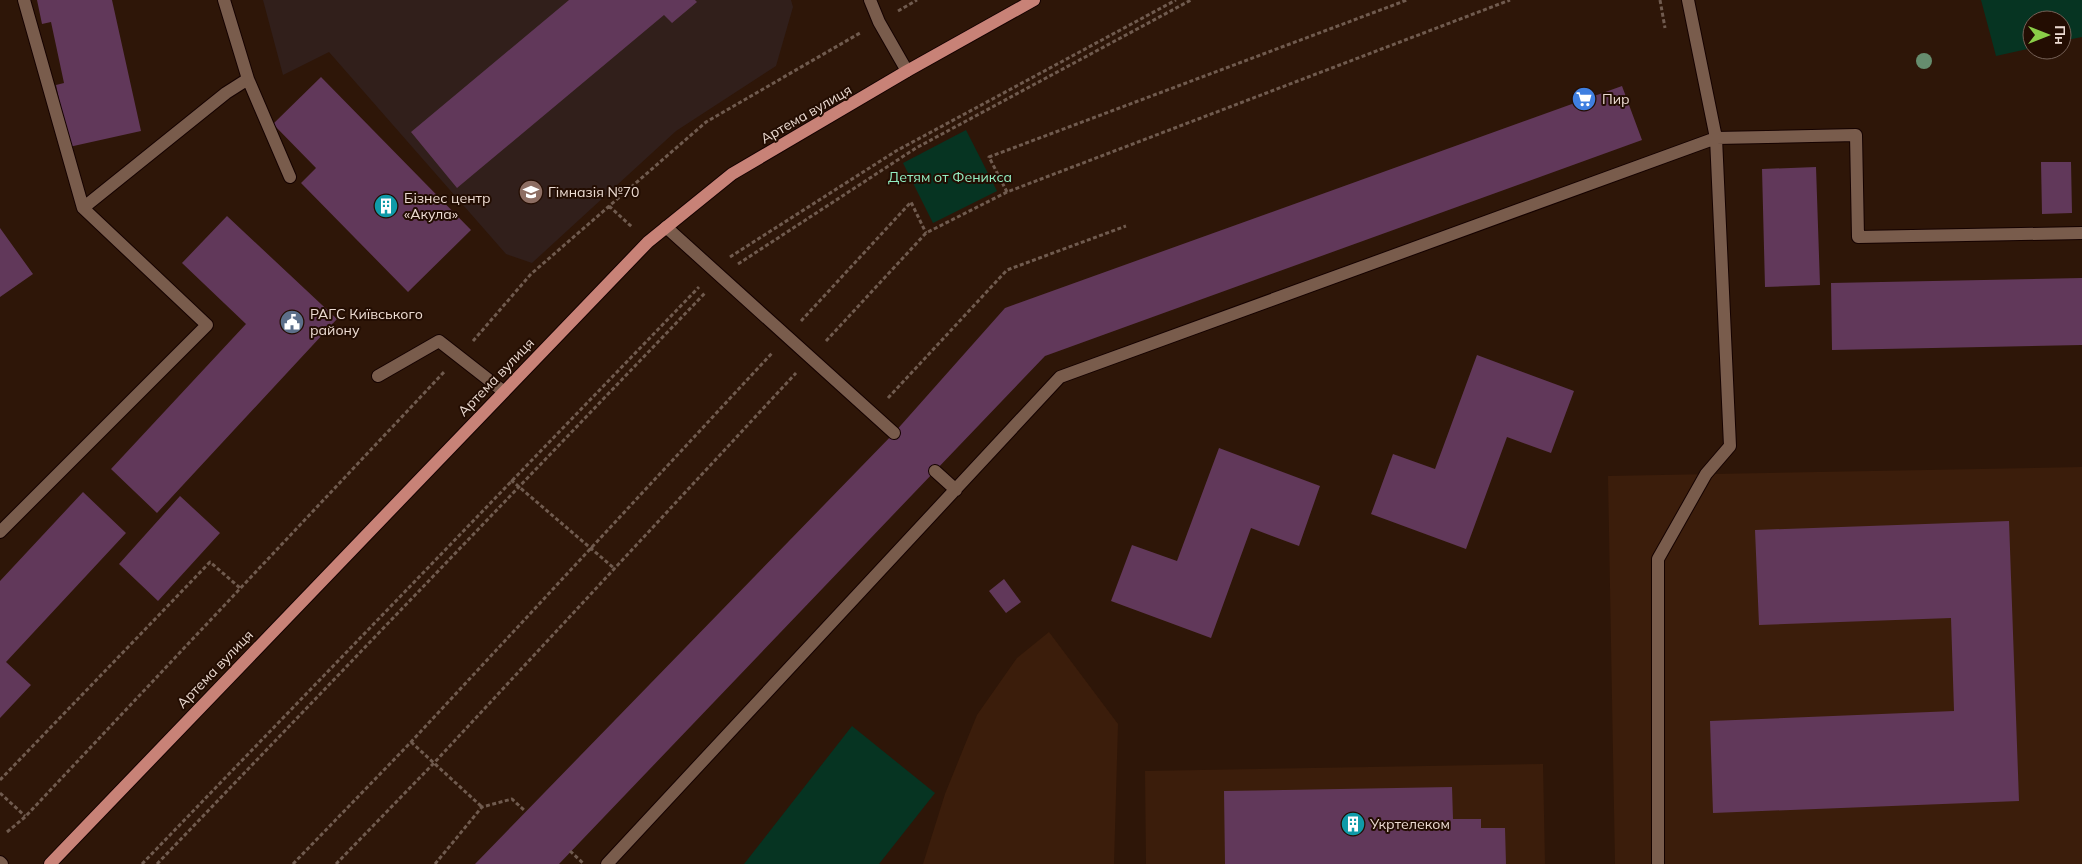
<svg xmlns="http://www.w3.org/2000/svg" width="2082" height="864" font-family="Mulish,sans-serif">
  <style>
    .built { fill: #3b1d0b }
    .education { fill: #311f1b }
    .green { fill: #063422 }
    .building { fill: #61385a }
    .lines { fill: none; stroke-linecap: round; stroke-linejoin: round }
    .service-casing { stroke: #150200; stroke-width: 14 }
    .tertiary-casing { stroke: #150200; stroke-width: 14 }
    .primary-casing { stroke: #150200; stroke-width: 14 }
    .path { stroke: #705b4f; stroke-width: 3; stroke-dasharray: 4 2.5; stroke-linecap: butt }
    .service { stroke: #795c4c; stroke-width: 12 }
    .tertiary { stroke: #795c4c; stroke-width: 12 }
    .primary { stroke: #c88277; stroke-width: 12 }
    .tree { fill: #668d6e }
    .labels { text-anchor: middle; stroke-width: 4; stroke-linejoin: round; paint-order: stroke }
    .poi-label { font-size: 14px; fill: #eddcd3; stroke: #230d02; text-anchor: start }
    .street-label { font-size: 14px; fill: #eddcd3; stroke: #230d02 }
    .park-label { font-size: 14px; fill: #93eec2; stroke: #230d02 }
  </style>
  <rect width="100%" height="100%" fill="#2e1608"/>
  <!-- built -->
  <path class="built" d="M2082,467V864H1615L1608,476Z
    M1049,632L1118,724L1114,864H923L945,794L977,715L1017,658Z
    M1543,764L1545,864H1146L1145,771Z"/>
  <!-- education -->
  <path class="education" d="M263,0H791L793,7L776,66L676,131L532,263L506,254L329,52L283,75Z"/>
  <!-- green -->
  <path class="green" d="M1981,0H2082V37L2062,41V20H2032V48L1996,56Z
    M966,130L997,191L933,223L903,163Z
    M852,726L935,793L879,864H744Z"/>
  <!-- building -->
  <path class="building" d="M37,0H112L141,131L69,147L56,85L64,83L51,22L42,24Z
    M569,0H695L697,2L672,23L664,15L457,188L411,132Z
    M321,77L471,230L408,292L301,183L316,168L273,124Z
    M1622,86L1642,140L1045,356L559,864H475L894,433L1005,308Z
    M2041,162H2071L2072,213L2042,214Z
    M1816,167L1820,285L1765,287L1762,169Z
    M227,216L337,319L157,513L111,469L246,324L182,263Z
    M0,228L33,274L0,297Z
    M2082,278V345L1832,350L1831,283Z
    M1477,355L1574,391L1551,453L1507,437L1466,549L1371,514L1393,454L1435,469Z
    M1219,448L1320,486L1299,546L1251,528L1211,638L1111,601L1132,545L1177,561Z
    M83,492L126,533L6,662L31,685L0,718V581Z
    M180,496L220,533L158,601L119,564Z
    M2009,521L2019,801L1713,813L1710,721L1954,711L1951,618L1759,625L1755,530Z
    M1004,579L1021,602L1006,613L989,591Z
    M1452,787L1453,819H1481V828H1505L1506,864H1225L1224,791Z"/>
  <g class="lines">
    <!-- service casing -->
    <g class="service-casing">
      <path id="service" d="M224,0L248,79L290,177
        M870,0L879,22L907,71
        M83,208L226,93L248,79
        M666,227L894,433
        M378,376L439,341L503,391
        M935,471L956,490
        M0,532L207,325L83,208L24,0
        M607,864L1060,377L1716,138L1856,135L1858,237L2082,233
        M1658,864V559L1706,474L1730,446L1716,138L1688,0"/>
    </g>
    <!-- tertiary casing -->
    <g class="tertiary-casing">
      <path id="tertiary" d="M0,862L2,864"/>
    </g>
    <!-- primary casing -->
    <g class="primary-casing">
      <path id="primary" d="M50,864L648,242L732,174L907,71L1034,0"/>
    </g>
    <!-- path -->
    <path class="path" d="M1660,0L1665,28
      M898,11L917,0
      M1007,192L989,157L1407,0
      M609,206L632,227
      M730,257L896,151L1176,0
      M738,264L916,148L1191,0
      M801,321L911,202L926,233
      M473,341L531,274L706,122L860,33
      M826,341L926,233L1007,192L1510,0
      M888,398L1007,270L1126,226
      M511,480L615,569
      M411,742L482,807
      M0,780L210,562L240,588
      M0,793L25,816
      M7,832L25,817L445,371
      M570,851L584,864
      M142,864L699,287
      M157,864L705,293
      M293,864L411,742L773,352
      M336,864L434,763L796,373
      M435,864L482,807L512,799L525,811"/>
    <!-- service -->
    <use href="#service" class="service"/>
    <!-- tertiary -->
    <use href="#tertiary" class="tertiary"/>
    <!-- primary -->
    <use href="#primary" class="primary"/>
  </g>
  <!-- trees -->
  <circle class="tree" cx="1924" cy="61" r="8"/>
  <!-- icons -->
  <defs>
    <g id="supermarket-disc" transform="scale(1.25)"><circle r="9.5" fill="#3f7fe0" stroke="#230d02"/><path d="M-6-5.5h2.5l.6 2H6L4.5 2H-2.5L-4.4-4H-6ZM-1.5 3.2a1.3 1.3 0 1 0 .1 0ZM3 3.2a1.3 1.3 0 1 0 .1 0Z" fill="#fff"/></g>
    <g id="school-disc" transform="scale(1.25)"><circle r="9.5" fill="#8d6e63" stroke="#230d02"/><path d="M0-5L7-2L0 1L-7-2ZM-4 1L0 2.5L4 1V4Q0 6-4 4Z" fill="#fff"/></g>
    <g id="building-disc" transform="scale(1.25)"><circle r="9.5" fill="#0f9aa8" stroke="#230d02"/><path d="M-4-6H4V6H1V3H-1V6H-4ZM-2.5-4.3h1.7v1.8h-1.7ZM.8-4.3h1.7v1.8H.8ZM-2.5-1h1.7V.8h-1.7ZM.8-1h1.7V.8H.8Z" fill="#fff"/></g>
    <g id="civic-disc" transform="scale(1.25)"><circle r="9.5" fill="#5c6f8a" stroke="#230d02"/><path d="M-.6-6.5H3V-4.5H.6V-3L4-1V1h2V6H-6V1h2V-1L-.6-3ZM-1.2 2.5V6h2.4V2.5Z" fill="#fff"/></g>
  </defs>
  <g fill-rule="evenodd">
    <use href="#supermarket-disc" x="1584" y="99"/>
    <use href="#school-disc" x="531" y="192"/>
    <use href="#building-disc" x="386" y="206"/>
    <use href="#civic-disc" x="292" y="322"/>
    <use href="#building-disc" x="1353" y="824"/>
  </g>
  <g class="labels">
    <!-- poi labels -->
    <g class="poi-label">
      <text x="1602" y="104">Пир</text>
      <text x="548" y="197">Гімназія №70</text>
      <text x="404" y="203">Бізнес центр<tspan x="404" dy="16">«Акула»</tspan></text>
      <text x="310" y="319">РАГС Київського<tspan x="310" dy="16">району</tspan></text>
      <text x="1370" y="829">Укртелеком</text>
    </g>
    <!-- street labels -->
    <g class="street-label">
      <text transform="translate(806 114) rotate(-30)" y="5">Артема вулиця</text>
      <text transform="translate(496 377) rotate(-46)" y="5">Артема вулиця</text>
      <text transform="translate(215 669) rotate(-46)" y="5">Артема вулиця</text>
    </g>
    <!-- park labels -->
    <g class="park-label">
      <text x="950" y="182">Детям от Феникса</text>
    </g>
  </g>
  <!-- north arrow -->
  <g transform="translate(2047 35) rotate(90)"><circle r="24" fill="#230d02" stroke="#746056"/>
  <path d="M0-4L9 19L0 12L-9 19Z" fill="#8ace48"/>
  <text y="-8" font-size="14" font-weight="bold" text-anchor="middle" fill="#eddcd3">Пн</text>
  </g>
</svg>
